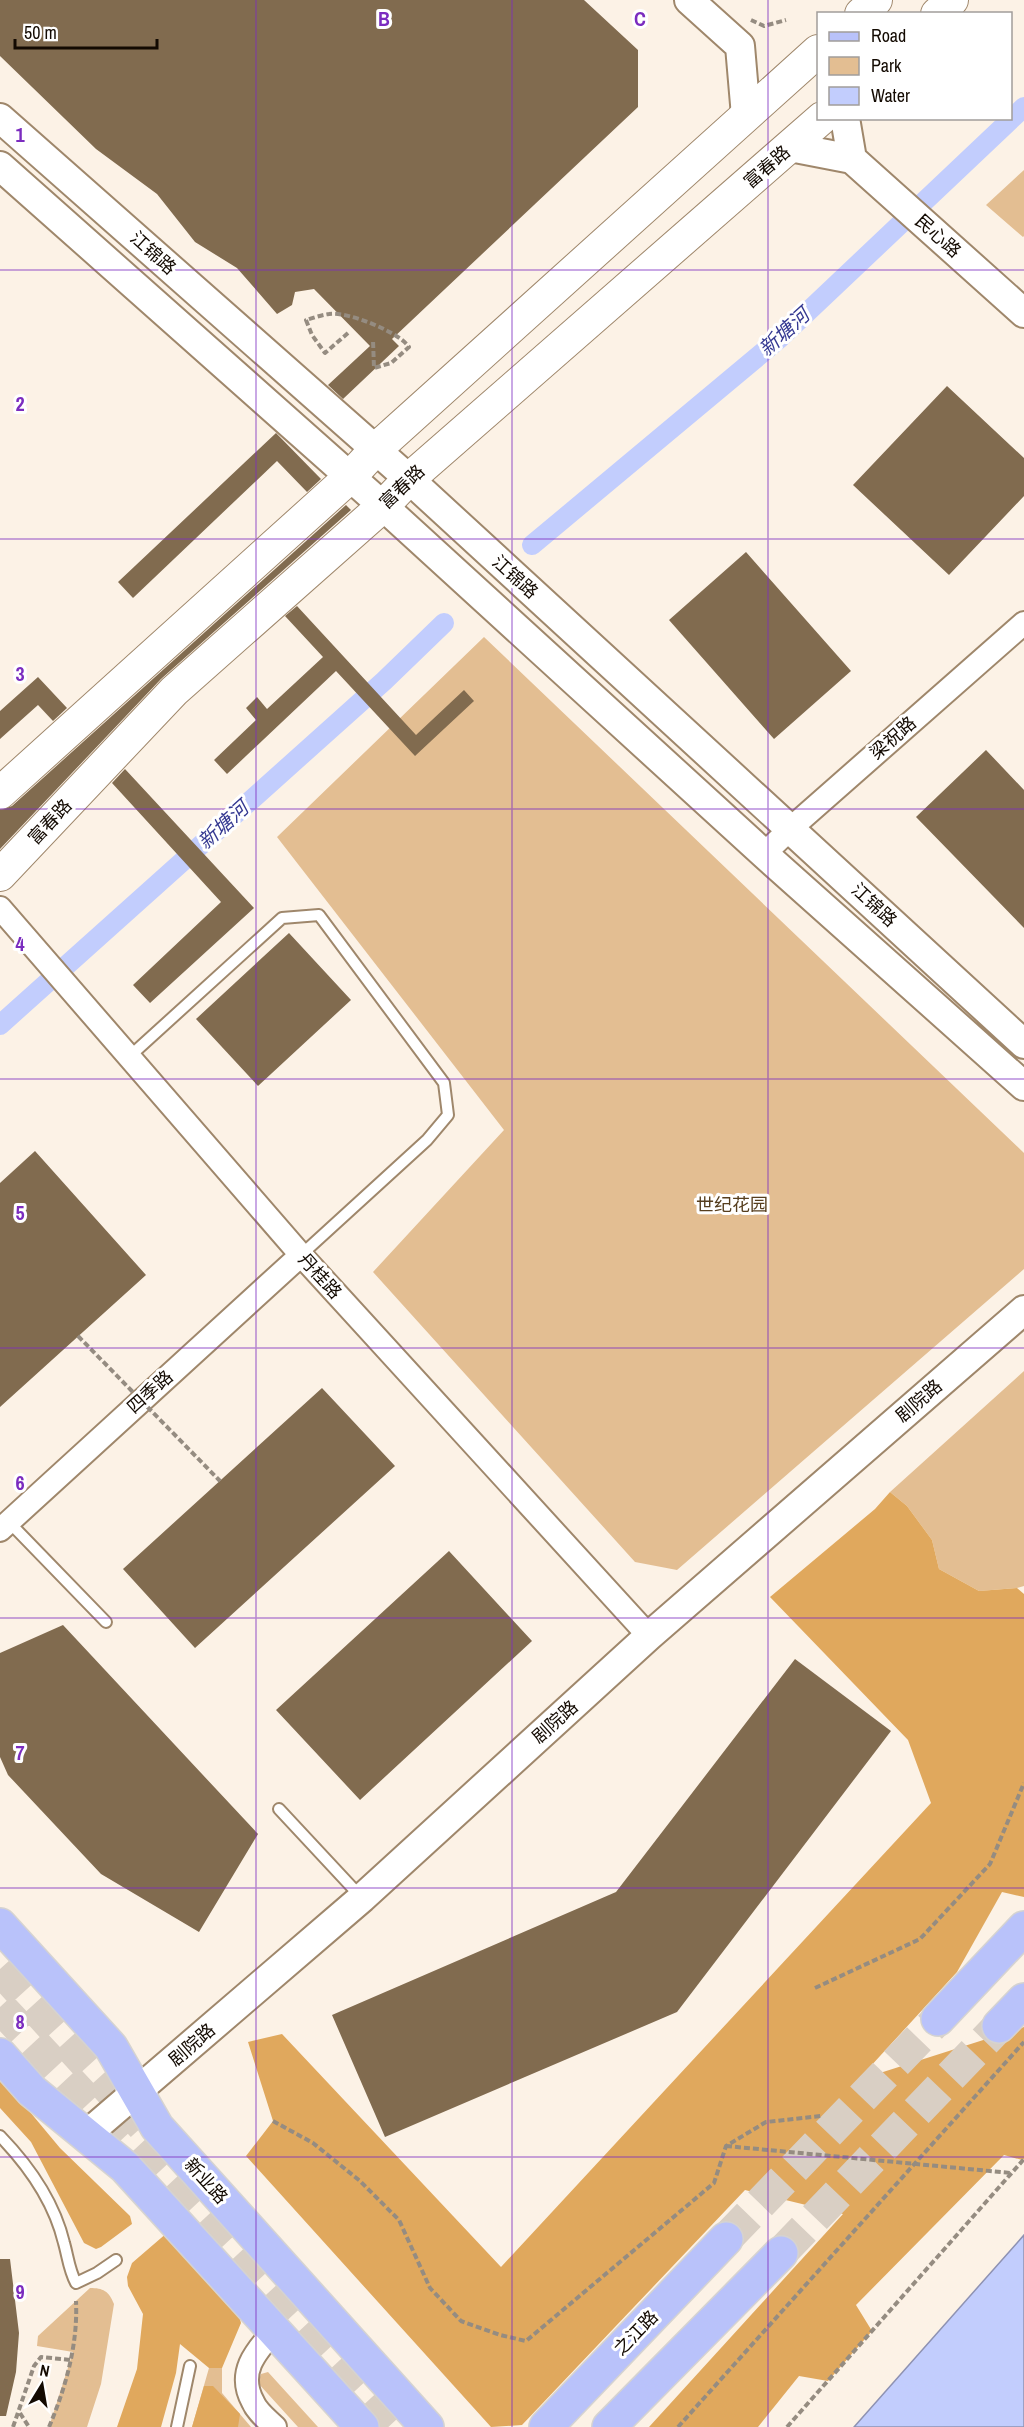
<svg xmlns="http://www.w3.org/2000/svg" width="1024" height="2427" font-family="'Archivo Narrow','Noto Sans SC',sans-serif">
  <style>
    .green { fill: #e3be92 }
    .forest { fill: #e0a85d }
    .water { fill: #c2cdfd; stroke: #8e92b2; stroke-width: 1.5 }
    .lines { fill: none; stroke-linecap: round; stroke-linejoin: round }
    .canal { stroke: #c2cdfd; stroke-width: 20 }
    .building { fill: #816b4f }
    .primary-tunnel { stroke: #d9cfc4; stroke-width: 33; stroke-dasharray: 33 16; stroke-linecap: butt }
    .service-casing { stroke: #9f876b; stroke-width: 14 }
    .minor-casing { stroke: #9f876b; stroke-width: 26 }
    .tertiary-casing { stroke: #9f876b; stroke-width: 32 }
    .secondary-casing { stroke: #9f876b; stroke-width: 34 }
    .primary-casing { stroke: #d5d3d1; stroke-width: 36 }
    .path { stroke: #958c81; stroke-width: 4; stroke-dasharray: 6 3; stroke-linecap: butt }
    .service { stroke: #fff; stroke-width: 10 }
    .minor { stroke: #fff; stroke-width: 22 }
    .tertiary { stroke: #fff; stroke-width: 28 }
    .secondary { stroke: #fff; stroke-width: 32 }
    .primary { stroke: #b9c2fa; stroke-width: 33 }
    .path-bridge { stroke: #958c81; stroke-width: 4; stroke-dasharray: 6 3; stroke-linecap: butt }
    .grid { fill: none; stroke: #7b2cbf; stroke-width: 1.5; stroke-opacity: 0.55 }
    .labels { text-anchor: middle; stroke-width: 6; stroke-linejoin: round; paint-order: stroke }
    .street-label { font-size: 18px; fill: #130a02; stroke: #fff }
    .park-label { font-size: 18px; fill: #563e1e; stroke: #fff }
    .water-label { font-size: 20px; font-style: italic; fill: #343891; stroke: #fff }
    .grid-label { font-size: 20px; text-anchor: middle; font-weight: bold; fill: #7b2cbf; stroke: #fff; stroke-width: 6; stroke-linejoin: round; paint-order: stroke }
  </style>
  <rect width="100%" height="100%" fill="#fcf2e6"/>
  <!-- green -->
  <path class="green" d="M1024,170V236L1023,237L986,205Z
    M484,637L1024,1153V1269L677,1570L635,1562L373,1272L504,1130L277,837Z
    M1024,1371V1586L1017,1588L979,1591L939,1569L932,1540L907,1506L890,1492Z
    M90,2288C103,2288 109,2291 114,2304L101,2384L87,2427H49L73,2352L37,2346L38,2336Z
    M209,2368H222V2393L251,2427H192Z
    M268,2372L318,2427H298L258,2383L261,2374Z"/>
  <!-- forest -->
  <path class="forest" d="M890,1492L907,1506L932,1540L939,1569L979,1591L1017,1588L1024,1594V1897L1002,1892L957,1972L858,2080L1024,2027V2159L1022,2160L1004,2155L856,2305L872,2331L828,2381L799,2376L758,2427H649L843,2214L745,2190L522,2425L491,2427L246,2156L273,2121L248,2042L282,2034L501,2267L931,1803L908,1740L770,1597L875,1509Z
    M0,2076L60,2148L130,2216L132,2224L101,2247L96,2249L84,2243L31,2142L0,2108Z
    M168,2232L238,2312L241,2323L222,2368H209L180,2344L176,2373L161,2427H117L137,2369L143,2314L128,2286L127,2277L132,2263Z
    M204,2386H213L240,2414L238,2427H192Z"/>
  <!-- water -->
  <path class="water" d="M1024,2235V2427H854Z"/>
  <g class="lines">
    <!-- canal -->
    <path class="canal" d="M532,545L780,338L1024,107
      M0,1025L384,681L444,623"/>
  </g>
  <!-- building -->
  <path class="building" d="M0,0H584L638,50V107L392,339L399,346L343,399L328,385L370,346L314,289L295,292L292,305L277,314L237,268L195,242L157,194L96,149L0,56Z
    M947,386L1024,458V496L949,575L853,485Z
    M276,433L321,479L307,492L277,461L133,598L118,582Z
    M346,505L351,510L161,679L0,849V810L12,806Z
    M746,552L851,671L774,739L669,620Z
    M297,606L416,735L464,690L474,701L415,756L336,671L227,774L214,760L256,720L246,708L257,697L267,709L323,657L285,616Z
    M38,677L67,708L53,721L38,705L0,739V711Z
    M986,750L1024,790V928L916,817Z
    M125,769L254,908L150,1003L133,985L221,902L112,783Z
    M289,933L351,1000L258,1086L196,1019Z
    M35,1151L146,1275L0,1407V1183Z
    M322,1388L395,1466L195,1648L123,1569Z
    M449,1551L532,1641L360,1800L276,1710Z
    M63,1625L258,1834L199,1932L101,1874L8,1775L0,1757V1653Z
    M795,1659L891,1731L677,2012L385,2137L332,2015L616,1892Z
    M0,2259H10L19,2333L16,2372L6,2416H0Z"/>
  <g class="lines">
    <!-- primary-tunnel -->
    <path class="primary-tunnel" d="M0,1969L143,2126
      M0,2007L392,2427
      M726,2239L938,2019
      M781,2253L999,2026"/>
    <!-- service casing -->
    <g class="service-casing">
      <path id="service" d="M129,1057L282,918L319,915L444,1083L448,1115L427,1140L301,1255
        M9,1522L106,1622
        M279,1809L361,1897
        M0,2136C30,2167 54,2201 64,2243C68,2257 69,2270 76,2283L97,2273L116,2260
        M177,2427L190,2366"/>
    </g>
    <!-- minor casing -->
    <g class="minor-casing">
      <path id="minor" d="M764,854L790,829L1024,623
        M0,908L301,1255L649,1636
        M0,1530L301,1255
        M274,2331C255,2352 237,2373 253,2402C257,2412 268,2420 275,2427"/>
    </g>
    <!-- tertiary casing -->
    <g class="tertiary-casing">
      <path id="tertiary" d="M689,0L740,46L746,116
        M0,118L409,479L1024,1044
        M845,118L852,159
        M790,147L852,159L1024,313
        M0,166L383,506L764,854L1024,1086
        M86,2135L362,1898L649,1636L1024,1310"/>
    </g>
    <!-- secondary casing -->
    <g class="secondary-casing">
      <path id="secondary" d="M861,14L876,0
        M937,14L952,0
        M0,793L350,477L375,450L818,51
        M0,875L174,691L383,506L409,479L822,118"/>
    </g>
    <!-- primary casing -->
    <g class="primary-casing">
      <path id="primary" d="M0,1925L111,2047L157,2127L427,2427
        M938,2019L1024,1928
        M999,2026L1024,2000
        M0,2055L32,2091L125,2167L362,2427
        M546,2427L726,2239
        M609,2427L781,2253"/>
    </g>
    <!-- path -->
    <path class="path" d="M751,20L764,26L786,20
      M348,333L325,353L312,335L306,320C313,318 321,315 329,314C347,311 399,332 409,347L391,363L374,368L373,340
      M815,1988L920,1939L990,1864L1024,1783
      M273,2121L313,2143L360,2181L399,2220L430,2288L461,2321L500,2335L526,2341L714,2183L726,2146L766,2122L821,2116
      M20,2413L29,2427
      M13,2427L34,2366L41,2357L71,2360
      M49,2427C66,2387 78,2344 76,2301
      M678,2427L1024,2042
      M787,2427L1024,2159"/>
    <!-- service -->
    <use href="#service" class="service"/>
    <!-- minor -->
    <use href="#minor" class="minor"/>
    <!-- tertiary -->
    <use href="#tertiary" class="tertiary"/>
    <!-- secondary -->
    <use href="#secondary" class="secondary"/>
    <!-- primary -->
    <use href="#primary" class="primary"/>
    <!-- path-bridge -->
    <path class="path-bridge" d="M78,1336L220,1481
      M726,2146L1011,2173"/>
  </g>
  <!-- grid -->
  <path class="grid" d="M256,0V2427M512,0V2427M768,0V2427M0,270H1024M0,539H1024M0,809H1024M0,1079H1024M0,1348H1024M0,1618H1024M0,1888H1024M0,2157H1024"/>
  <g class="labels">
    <!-- street labels -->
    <g class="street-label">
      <text transform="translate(767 167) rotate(-41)" y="6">富春路</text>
      <text transform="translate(938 236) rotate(42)" y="6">民心路</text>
      <text transform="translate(153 253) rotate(42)" y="6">江锦路</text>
      <text transform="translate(402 487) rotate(-44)" y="6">富春路</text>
      <text transform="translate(515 577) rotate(42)" y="6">江锦路</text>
      <text transform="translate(893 738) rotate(-41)" y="6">梁祝路</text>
      <text transform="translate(50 822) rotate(-47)" y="6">富春路</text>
      <text transform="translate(874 905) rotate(43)" y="6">江锦路</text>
      <text transform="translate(320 1276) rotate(48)" y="6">丹桂路</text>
      <text transform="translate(150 1392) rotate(-42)" y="6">四季路</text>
      <text transform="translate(919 1401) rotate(-41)" y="6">剧院路</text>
      <text transform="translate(555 1722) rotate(-42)" y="6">剧院路</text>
      <text transform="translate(192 2045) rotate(-41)" y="6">剧院路</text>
      <text transform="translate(206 2181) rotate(48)" y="6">新业路</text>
      <text transform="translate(636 2333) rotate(-46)" y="6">之江路</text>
    </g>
    <!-- park labels -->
    <g class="park-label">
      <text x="732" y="1211">世纪花园</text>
    </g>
    <!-- water labels -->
    <g class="water-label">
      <text transform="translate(784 332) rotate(-42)" y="7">新塘河</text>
      <text transform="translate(223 825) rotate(-42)" y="7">新塘河</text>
    </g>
  </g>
  <g class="grid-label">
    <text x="384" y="26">B</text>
    <text x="640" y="26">C</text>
    <text x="20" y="142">1</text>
    <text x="20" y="411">2</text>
    <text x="20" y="681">3</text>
    <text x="20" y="951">4</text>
    <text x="20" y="1220">5</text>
    <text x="20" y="1490">6</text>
    <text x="20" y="1760">7</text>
    <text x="20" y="2029">8</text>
    <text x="20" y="2299">9</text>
  </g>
  <!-- legend -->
  <rect x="817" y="12" width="195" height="108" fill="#ffffff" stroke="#a19d9a" stroke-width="1.5"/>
  <rect x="829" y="32" width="30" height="9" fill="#b9c2fa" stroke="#a19d9a" stroke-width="1.5"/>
  <text x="871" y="42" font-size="18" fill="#130a02">Road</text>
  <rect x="829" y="57" width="30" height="18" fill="#e3be92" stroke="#a19d9a" stroke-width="1.5"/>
  <text x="871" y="72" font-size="18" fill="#130a02">Park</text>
  <rect x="829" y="87" width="30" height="18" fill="#c2cdfd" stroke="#a19d9a" stroke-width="1.5"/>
  <text x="871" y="102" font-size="18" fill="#130a02">Water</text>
  <!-- north arrow -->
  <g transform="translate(42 2385) rotate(11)" stroke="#ffffff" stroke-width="4.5" paint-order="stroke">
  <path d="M0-4.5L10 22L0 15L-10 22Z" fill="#130a02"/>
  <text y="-9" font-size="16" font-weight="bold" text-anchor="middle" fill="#130a02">N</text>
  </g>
  <!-- scale -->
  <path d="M15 39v9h142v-9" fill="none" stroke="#130a02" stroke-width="3"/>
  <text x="24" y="39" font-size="18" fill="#130a02" stroke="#ffffff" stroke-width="4.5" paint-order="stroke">50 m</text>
</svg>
